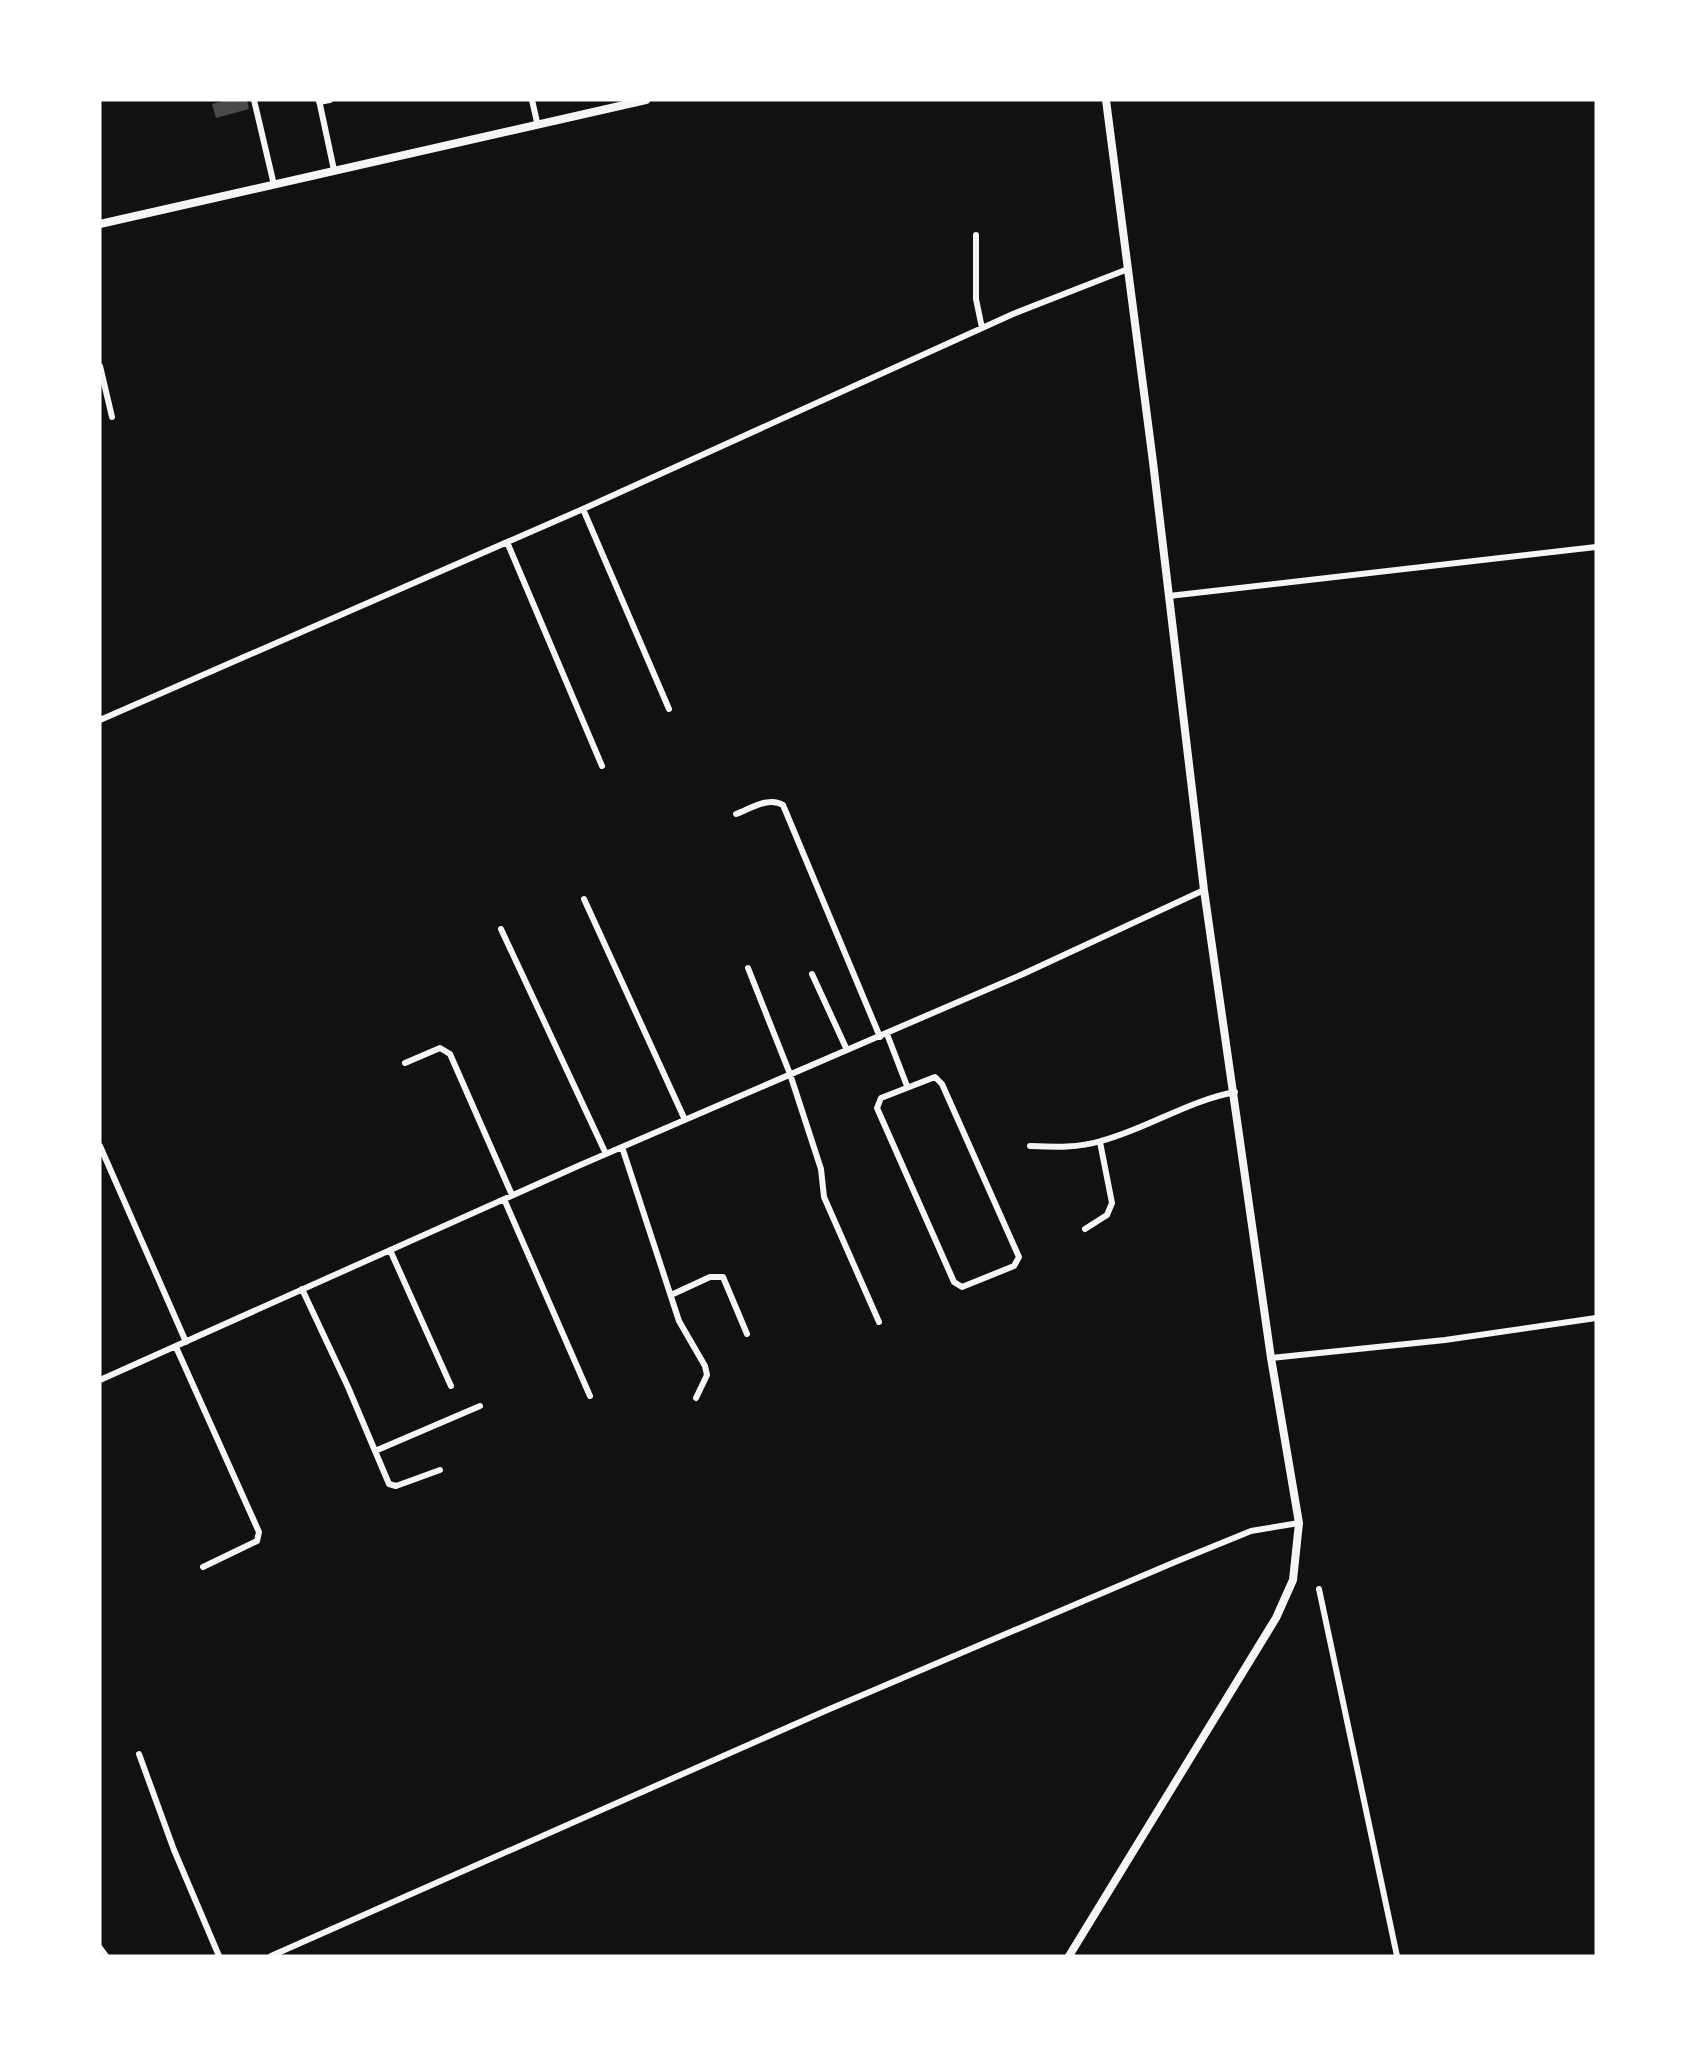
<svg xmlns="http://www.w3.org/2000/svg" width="1696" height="2056" font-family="'Libre Baskerville',serif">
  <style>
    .building { fill: #4a4a4a }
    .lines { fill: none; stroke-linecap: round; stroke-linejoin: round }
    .minor { stroke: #f5f5f5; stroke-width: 6 }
    .secondary { stroke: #f5f5f5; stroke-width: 8 }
  </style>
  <rect width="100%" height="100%" fill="#111"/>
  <!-- building -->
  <path class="building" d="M227,100H247L249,109L216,118L212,104Z"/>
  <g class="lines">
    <!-- minor -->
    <path class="minor" d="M254,100L274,185
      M319,100L334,170
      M532,100L537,122
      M319,102L330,100
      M976,235V299L982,328
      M100,366L112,417
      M583,509L669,709
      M507,542L602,766
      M1169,596L1596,547
      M100,720L583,509L1013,314L1128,269
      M736,814C750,809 769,796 783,805L880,1037
      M584,899L685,1120
      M501,929L606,1154
      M748,968L790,1074L821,1169L824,1197L879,1322
      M812,974L847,1050
      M887,1034L907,1086
      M405,1063L440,1048L450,1054L512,1195
      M935,1077L942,1084L1019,1257L1014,1266L962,1287L954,1282L877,1108L881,1098Z
      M100,1146L186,1342
      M1030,1146C1055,1147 1078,1148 1101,1141C1147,1129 1187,1101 1235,1092
      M622,1147L679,1321L705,1366L707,1375L696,1398
      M504,1199L590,1396
      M1085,1229L1107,1215L1112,1203L1100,1142
      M390,1250L451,1386
      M302,1289L348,1387L389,1484L396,1486L440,1470
      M671,1295L710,1277H723L747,1334
      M176,1347L259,1532L257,1541L203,1567
      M1271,1358L1445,1340L1596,1318
      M100,1380L578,1166L1023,974L1204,890
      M375,1451L480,1406
      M1319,1589L1397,1956
      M139,1754L174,1850L219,1956
      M100,1948L106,1956
      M271,1956L825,1711L1175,1562L1251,1531L1299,1523"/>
    <!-- secondary -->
    <path class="secondary" d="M100,224L646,100
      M1069,1956L1276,1618L1293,1580L1299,1523L1271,1358L1204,890L1153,462L1106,100"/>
  </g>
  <!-- border -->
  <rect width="1696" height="2056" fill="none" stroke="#ffffff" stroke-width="203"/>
</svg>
